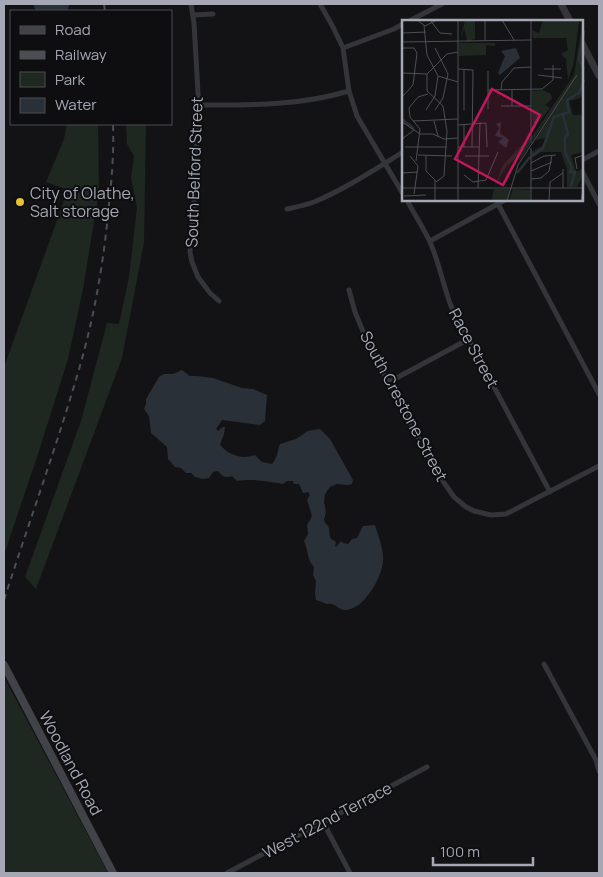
<svg xmlns="http://www.w3.org/2000/svg" width="603" height="877" font-family="Manrope,sans-serif">
  <style>
    .green { fill: #1f2721 }
    .water { fill: #2a3038 }
    .lines { fill: none; stroke-linecap: round; stroke-linejoin: round }
    .minor { stroke: #343539; stroke-width: 5 }
    .tertiary { stroke: #343539; stroke-width: 7 }
    .secondary { stroke: #424349; stroke-width: 8 }
    .rail { stroke: #4d4e54; stroke-width: 2; stroke-dasharray: 6 5; stroke-linecap: butt }
    .poi-dot { fill: #e9c136; stroke: #0e0e10; stroke-width: 2 }
    .labels { text-anchor: middle; stroke-width: 4; stroke-linejoin: round; paint-order: stroke }
    .street-label { font-size: 16px; fill: #a5a8b4; stroke: #0e0e10 }
    .poi-label { font-size: 16px; fill: #a5a8b4; stroke: #0e0e10; text-anchor: start }
    .inset-river { fill: none; stroke: #2a3038; stroke-width: 2.5 }
    .inset-road { fill: none; stroke: #4d4f55; stroke-width: 1 }
    .view { fill: #c2185b; fill-opacity: 0.15; stroke: #c2185b; stroke-width: 2.5 }
    .inset-edge { fill: none; stroke: #a5a8b4; stroke-width: 2.5 }
  </style>
  <rect width="100%" height="100%" fill="#131315"/>
  <!-- green -->
  <path class="green" d="M67,124H98L99,191L83,289L68,359L38,454L4,555V367L68,190L46,182L64,139Z
    M126,124H146L144,243L122,358L36,589L25,577L81,421L107,323L119,324L129,277L137,208L131,177L134,156L127,144Z
    M4,678L5,679L108,873H4Z"/>
  <!-- water -->
  <path class="water" d="M33,4H70L67,11H36Z
    M182,370L190,376H197L213,378L242,388L253,389L267,395L265,421L260,425L222,420L216,429L218,431L223,427H225L224,434L220,445C229,455 242,460 255,455L262,462L272,464C278,457 277,452 280,444L296,439L308,431L320,429L330,439L353,480L352,484L348,485L337,484L330,487L325,494L324,502L326,512L324,520C325,523 326,524 328,526C331,532 327,538 335,541L336,543L335,546L336,547L341,541L343,543L348,544L352,539L357,538L363,526L375,525C378,535 384,550 383,560C383,576 364,610 345,610C339,610 337,605 331,604C330,603 329,604 327,604C324,603 320,601 316,600L315,594L316,581L313,575L314,567C306,557 309,553 304,541L308,534L307,525L312,516L307,500L310,495L308,492L303,493L299,484H294L293,481H287L283,484C267,482 252,478 237,481L232,476C225,478 223,477 218,471L213,472L209,478L203,479L195,477L191,473H186L181,468L175,467L168,459L167,447L151,433L149,416L144,409L146,404V399L159,377L164,374H173Z"/>
  <g class="lines">
    <!-- minor -->
    <path class="minor" d="M191,4L194,23L199,110L197,134L195,191L190,252L192,262L198,277L210,293L219,301
      M320,4L333,27L343,48L349,91L357,116L403,194
      M193,15L213,14
      M409,21L442,4
      M343,48L394,29L403,24
      M198,105C250,105 299,106 349,91
      M582,160L599,151
      M582,171L599,204
      M407,200C414,214 423,227 430,242C439,262 443,285 451,306L550,492
      M498,204L599,394
      M287,209C296,207 306,205 314,202C345,189 374,170 403,152
      M430,241L505,200
      M349,290L355,312L369,346L438,474L454,497L466,507L474,511L491,515L506,514L599,466
      M389,382L469,339
      M544,664L596,760L599,771
      M323,822L350,873
      M227,873L427,767"/>
    <!-- tertiary -->
    <path class="tertiary" d="M561,4L570,21
      M582,43L599,76"/>
    <!-- secondary -->
    <path class="secondary" d="M4,665L113,873"/>
    <!-- rail -->
    <path class="rail" d="M104,4L105,11
      M4,600C28,525 55,451 77,376C94,320 104,261 109,204C112,177 114,150 113,124"/>
  </g>
  <!-- markers -->
  <circle class="poi-dot" cx="20" cy="202" r="5"/>
  <g class="labels">
    <!-- street labels -->
    <g class="street-label">
      <text transform="translate(194 172) rotate(-88)" y="6">South Belford Street</text>
      <text transform="translate(474 348) rotate(62)" y="6">Race Street</text>
      <text transform="translate(404 406) rotate(62)" y="6">South Crestone Street</text>
      <text transform="translate(71 763) rotate(62)" y="6">Woodland Road</text>
      <text transform="translate(327 820) rotate(-28)" y="6">West 122nd Terrace</text>
    </g>
    <!-- poi labels -->
    <g class="poi-label">
      <text x="30" y="199">City of Olathe,<tspan x="30" dy="18">Salt storage</tspan></text>
    </g>
  </g>
  <!-- overview -->
  <g transform="translate(402 20)">
    <rect width="181" height="181" fill="#131315"/>
    <path d="M63,0H73V19L65,22L62,8L60,17L59,16ZM141,0H177L172,42L166,60L164,39L159,34L166,30L164,18H131L130,10L137,13ZM181,0V73L178,78L167,81L171,95H181V132L169,135L174,152L180,149L181,156L175,167H165V149L159,132H139L130,138L129,132L142,125L144,118L133,120L179,50L131,120L129,118L172,55ZM57,23H93V26L84,25V35L57,36ZM141,70L149,74L150,79L143,85L148,88L131,110L130,71ZM128,116V125L117,141L118,134L104,147L93,165L101,145ZM92,169H108L105,181H89ZM111,169L128,170V181H107Z" fill="#1f2721"/>
    <path d="M114,28L118,38L98,55L96,53L103,36L99,31ZM99,102L98,113L107,120L104,128L96,122L101,118L93,116L97,108L94,104Z" fill="#2a3038"/>
    <path class="inset-river" d="M182,11L177,39L182,49M161,95L166,114L163,118V132L170,148L168,152H173L169,166M0,99L12,109M130,136L141,128L152,97L167,92L165,80L177,73L182,60M115,153L128,137"/>
    <path class="inset-road" d="M15,0L23,6L35,0M28,0L38,13L50,14M56,0V181M83,0V21M100,0L112,20M22,6L25,35L36,56L33,76L24,90M1,13L24,12M0,22L129,20M0,28H12L15,33L11,65L0,77M56,49L71,50L70,127M62,49V90M142,49H159M86,51V89M1,53L25,54M136,55L160,58M36,56L56,62M86,70L140,69L151,60V45M99,70L100,62L112,48L129,47M99,86H129M110,86V70M33,90L41,78L46,54L33,28M11,101L56,99M32,101L36,116M0,102L18,114H31L42,119L56,118M56,105L84,103L85,127M62,105V127M0,119L12,110M129,123V0M3,127H45M56,127H77M129,128V181M16,135L50,136M24,135V151L33,160V181M8,136L16,146L12,174M63,136H87M14,141L18,109L8,97L7,88L16,77L26,74M129,143L142,136L154,135M175,149L173,138L182,135M129,151L150,142M0,153L16,152M62,155L71,162L84,160L96,132M129,159L139,158L147,151L150,135M34,162L42,156L45,111L41,86L25,71V54L45,34L56,32M0,168H182M76,168L78,102M161,168V149M2,176L24,175M105,181L116,145L175,55M147,181L148,162L161,153M179,181L182,162"/>
    <path class="view" d="M90,69L138,95L101,165L53,139Z"/>
    <rect width="181" height="181" class="inset-edge"/>
  </g>
  <!-- border -->
  <rect width="603" height="877" fill="none" stroke="#a5a8b4" stroke-width="10"/>
  <!-- legend -->
  <rect x="10" y="10" width="162" height="115" fill="#0e0e10" stroke="#4a4c52"/>
  <rect x="20" y="26" width="25" height="8" fill="#424349" stroke="#4a4c52"/>
  <text x="55" y="35" font-size="15" fill="#a5a8b4">Road</text>
  <rect x="20" y="51" width="25" height="8" fill="#4d4e54" stroke="#4a4c52"/>
  <text x="55" y="60" font-size="15" fill="#a5a8b4">Railway</text>
  <rect x="20" y="72" width="25" height="15" fill="#1f2721" stroke="#4a4c52"/>
  <text x="55" y="85" font-size="15" fill="#a5a8b4">Park</text>
  <rect x="20" y="98" width="25" height="15" fill="#2a3038" stroke="#4a4c52"/>
  <text x="55" y="110" font-size="15" fill="#a5a8b4">Water</text>
  <!-- scale -->
  <path d="M433 857v8h100v-8" fill="none" stroke="#a5a8b4" stroke-width="2.5"/>
  <text x="440" y="857" font-size="15" fill="#a5a8b4" stroke="#0e0e10" stroke-width="4" paint-order="stroke">100 m</text>
</svg>
